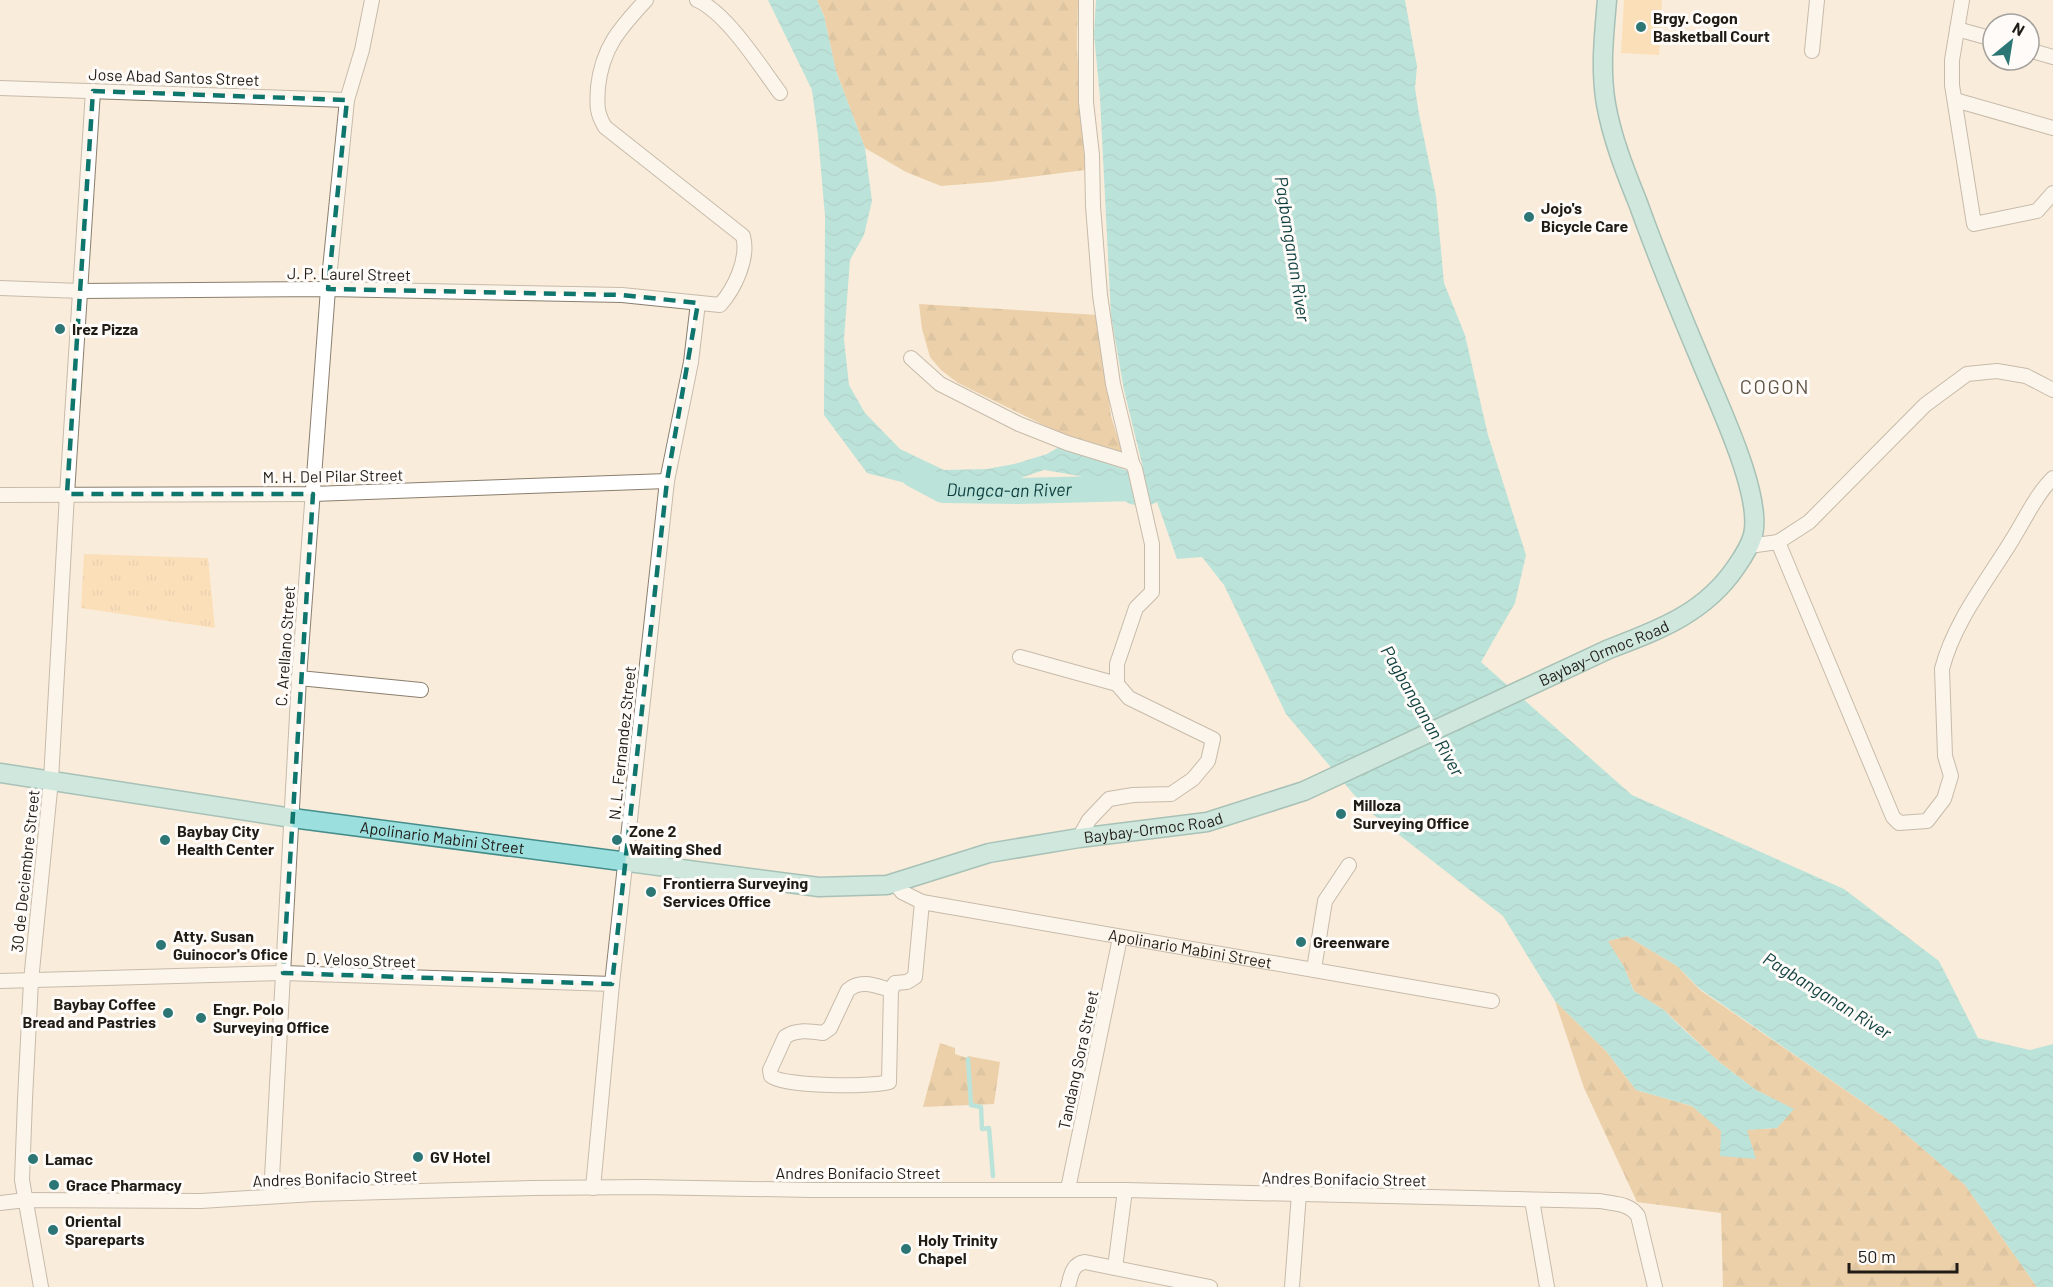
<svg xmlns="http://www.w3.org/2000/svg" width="2053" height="1287" font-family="Barlow,sans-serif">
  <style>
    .grass { fill: url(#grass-tufts) }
    .forest { fill: url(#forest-firs) }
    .pitch { fill: #fdce90 }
    .water { fill: url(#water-waves) }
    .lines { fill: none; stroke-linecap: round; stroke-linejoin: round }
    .stream { stroke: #70d7d7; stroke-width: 4.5 }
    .river { stroke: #70d7d7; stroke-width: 26 }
    .minor-casing { stroke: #8a7e6e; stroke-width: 16 }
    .major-casing { stroke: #458d8b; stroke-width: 21 }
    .minor { stroke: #fff; stroke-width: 14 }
    .major { stroke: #9bdfdf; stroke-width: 18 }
    .marked { fill: none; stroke: #0f766e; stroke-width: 4.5; stroke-dasharray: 12 8; stroke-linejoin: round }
    .poi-dot { fill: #2c7676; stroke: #fefbf8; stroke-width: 2 }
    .labels { text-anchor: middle; stroke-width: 6; stroke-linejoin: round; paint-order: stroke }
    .poi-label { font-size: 16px; font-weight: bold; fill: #201b15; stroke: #fefbf8; text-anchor: start }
    .street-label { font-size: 16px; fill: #201b15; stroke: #fefbf8 }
    .water-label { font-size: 18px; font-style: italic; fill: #0d3f3f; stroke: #fefbf8 }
    .quarter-label { font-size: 20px; letter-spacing: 1.5px; fill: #615546; stroke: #fefbf8 }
  </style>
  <defs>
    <pattern id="grass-tufts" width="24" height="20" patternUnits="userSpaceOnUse" patternTransform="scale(1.5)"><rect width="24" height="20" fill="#fdce90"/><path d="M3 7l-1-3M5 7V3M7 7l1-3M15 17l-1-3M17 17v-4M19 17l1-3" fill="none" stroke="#d9b07b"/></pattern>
    <pattern id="forest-firs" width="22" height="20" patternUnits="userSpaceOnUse" patternTransform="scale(1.5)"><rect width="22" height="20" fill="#dbad6e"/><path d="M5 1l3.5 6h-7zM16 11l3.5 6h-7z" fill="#bc945e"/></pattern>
    <pattern id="water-waves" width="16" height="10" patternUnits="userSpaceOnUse" patternTransform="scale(1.5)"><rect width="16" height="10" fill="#70d7d7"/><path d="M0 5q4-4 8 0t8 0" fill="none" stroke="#61b8b8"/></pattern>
  </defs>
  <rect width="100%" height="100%" fill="#faecda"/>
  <!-- grass -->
  <path class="grass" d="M84,554L208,558L215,628L81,608Z"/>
  <!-- forest -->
  <path class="forest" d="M817,0H1078L1077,49L1085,170L991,182L941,186L906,172L865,148L836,71L824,16Z
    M919,304L1098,315L1111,416L1123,455L1060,433L958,383L941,370L930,357L922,329Z
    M1627,936L1677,966L1700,990L1893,1123L1965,1185L2037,1287H1723L1721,1213L1637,1202L1584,1088L1555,1001L1606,1051L1636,1090L1692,1106L1722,1131L1777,1128L1793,1109L1756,1090L1718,1061L1664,1010L1634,991L1624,967L1607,941Z
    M940,1043L955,1048V1054L967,1058L968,1056L1000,1062L994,1104L923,1107Z"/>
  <!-- pitch -->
  <path class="pitch" d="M1624,0H1662L1659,55L1621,53Z"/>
  <!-- water -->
  <path class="water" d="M768,0H817L824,16L836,71L865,148L872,201L864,235L850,260L844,339L849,385L865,413L900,449L944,470L987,469L1014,464L1047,454L1061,446L1131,472L1143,468L1124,390L1111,316L1100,98L1094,34L1096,0H1405L1417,66L1415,88L1419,114L1436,196L1444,283L1465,335L1488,435L1526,555L1515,603L1481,662L1632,795L1844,889L1939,961L1978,1038L2030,1050L2053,1044V1287H2037L1965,1185L1893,1123L1700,989L1677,966L1627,936L1608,941L1624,967L1634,991L1664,1010L1680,1026L1718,1061L1756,1090L1794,1109L1777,1128L1747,1130L1756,1159L1720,1156L1721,1131L1692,1106L1636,1090L1606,1051L1555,1001L1503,916L1366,809L1286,714L1224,585L1202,557L1177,559L1157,502L1147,507L1130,504L1080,476L1044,470L997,486L932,490L867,473L824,415L825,216L818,136L812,90Z"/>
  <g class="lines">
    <!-- stream -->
    <path class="stream" d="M968,1059L971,1105L981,1107L982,1129L989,1128L993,1176"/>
    <!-- river -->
    <path class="river" id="s1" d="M913,474L943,490L1018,491L1137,488"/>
    <!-- minor casing -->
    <g class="minor-casing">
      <g id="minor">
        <path d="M697,0C727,13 760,66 780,93"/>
        <path d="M1962,0L1952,60V85L1974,224L2037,211L2053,193"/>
        <path d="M1957,29L1993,39"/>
        <path d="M2029,50L2053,57"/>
        <path d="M1812,51L1817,0"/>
        <path d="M0,88L347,100"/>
        <path d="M1955,100L2053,128"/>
        <path d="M0,288L81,291L328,289L622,295L720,305C735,288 749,258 743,236L605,127C596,112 597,104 598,87C602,48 620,28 646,0"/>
        <path d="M911,358L940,384L1019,424L1067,443L1132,463"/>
        <path d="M0,495L313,494L667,481"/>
        <path d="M1778,542L1893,817L1899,823L1927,821L1944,799L1951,776L1945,756L1942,669C1954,622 1987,581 2012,540C2024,521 2037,493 2053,478"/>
        <path d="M1749,546L1778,542L1809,522L1925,405L1967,374L1997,371L2026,376L2053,390"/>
        <path d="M1020,657L1117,684"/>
        <path d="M299,678L421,690"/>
        <path d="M1079,838L1089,820L1109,799L1133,795L1171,794L1193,779L1208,761L1213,739L1129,698L1117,684V664L1136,608L1152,592V544L1135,469L1132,463L1113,384L1100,295L1093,206L1092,155L1086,102V0"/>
        <path id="s2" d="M895,883L902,892L922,902L1492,1001"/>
        <path d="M1314,969L1325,901L1349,865"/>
        <path d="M0,981L283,973L612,984"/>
        <path d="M891,990L889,1082C872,1087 784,1087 771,1076L770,1070L785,1037C796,1029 810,1031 823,1033L830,1028L848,990C861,979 876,986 891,990L895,983L907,982L915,977L922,902"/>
        <path d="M593,1188L612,984L667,481L691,362L698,303"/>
        <path d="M1068,1189L1120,938"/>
        <path d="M271,1196L299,678L328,289L347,100L362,50L372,0"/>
        <path d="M1532,1200L1547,1287"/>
        <path d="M0,1203L26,1200L201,1201L314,1194L532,1188L642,1187L812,1190H1125L1600,1201C1613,1204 1630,1203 1638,1216L1655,1287"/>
        <path d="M1115,1268L1125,1190"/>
        <path d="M41,1287L22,1180L25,1099L31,981L51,780L67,494L93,91"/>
        <path d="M1068,1287C1071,1275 1072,1264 1085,1262L1210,1287"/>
        <path d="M1292,1287L1299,1193"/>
      </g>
    </g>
    <!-- major casing -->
    <g class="major-casing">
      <g id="major">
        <path id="s3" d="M0,773L292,818L819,887L887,885L989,853L1079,838L1207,822L1304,791L1609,649C1659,630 1705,613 1736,567C1743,557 1750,546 1753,535C1763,494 1716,399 1700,359C1678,307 1657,256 1638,203C1625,171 1612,138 1606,104C1600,69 1604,35 1607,0"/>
      </g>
    </g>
    <!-- minor -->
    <use href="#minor" class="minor"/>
    <!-- major -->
    <use href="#major" class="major"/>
  </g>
  <!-- marked area -->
  <path d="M0 0H2053V1287H0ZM93,91L347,100L328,289L622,295L698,303L667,481L612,984L283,973L313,494H67Z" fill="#faecda" fill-opacity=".55" fill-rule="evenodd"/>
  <path class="marked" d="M93,91L347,100L328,289L622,295L698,303L667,481L612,984L283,973L313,494H67Z"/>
  <!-- markers -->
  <g class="poi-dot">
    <circle cx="1641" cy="27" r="6"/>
    <circle cx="1529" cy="217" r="6"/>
    <circle cx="60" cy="329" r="6"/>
    <circle cx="1341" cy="814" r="6"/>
    <circle cx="165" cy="840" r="6"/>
    <circle cx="617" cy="840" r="6"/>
    <circle cx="651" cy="892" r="6"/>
    <circle cx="1301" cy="942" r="6"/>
    <circle cx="161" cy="945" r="6"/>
    <circle cx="168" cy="1013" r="6"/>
    <circle cx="201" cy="1018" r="6"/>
    <circle cx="418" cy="1157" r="6"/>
    <circle cx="33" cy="1159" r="6"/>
    <circle cx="54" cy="1185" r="6"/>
    <circle cx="53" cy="1230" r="6"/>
    <circle cx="906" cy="1249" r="6"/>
  </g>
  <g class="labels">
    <!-- poi labels -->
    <g class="poi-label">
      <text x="1653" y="24">Brgy. Cogon<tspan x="1653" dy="18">Basketball Court</tspan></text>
      <text x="1541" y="214">Jojo's<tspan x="1541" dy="18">Bicycle Care</tspan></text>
      <text x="72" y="335">Irez Pizza</text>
      <text x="1353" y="811">Milloza<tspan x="1353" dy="18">Surveying Office</tspan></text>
      <text x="177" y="837">Baybay City<tspan x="177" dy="18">Health Center</tspan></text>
      <text x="629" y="837">Zone 2<tspan x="629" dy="18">Waiting Shed</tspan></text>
      <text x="663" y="889">Frontierra Surveying<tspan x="663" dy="18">Services Office</tspan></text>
      <text x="173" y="942">Atty. Susan<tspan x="173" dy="18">Guinocor's Ofice</tspan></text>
      <text x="1313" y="948">Greenware</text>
      <text x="156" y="1010" text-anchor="end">Baybay Coffee<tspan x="156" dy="18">Bread and Pastries</tspan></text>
      <text x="213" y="1015">Engr. Polo<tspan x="213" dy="18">Surveying Office</tspan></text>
      <text x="430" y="1163">GV Hotel</text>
      <text x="45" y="1165">Lamac</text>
      <text x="66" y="1191">Grace Pharmacy</text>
      <text x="65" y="1227">Oriental<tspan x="65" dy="18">Spareparts</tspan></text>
      <text x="918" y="1246">Holy Trinity<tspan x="918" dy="18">Chapel</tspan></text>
    </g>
    <!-- street labels -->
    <g class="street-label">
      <text transform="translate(174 77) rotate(2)" y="6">Jose Abad Santos Street</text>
      <text transform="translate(349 274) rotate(1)" y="6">J. P. Laurel Street</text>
      <text transform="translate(333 476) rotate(-1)" y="6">M. H. Del Pilar Street</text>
      <text transform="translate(285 646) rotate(-86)" y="6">C. Arellano Street</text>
      <text dy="6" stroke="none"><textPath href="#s3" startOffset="1654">Baybay-Ormoc Road</textPath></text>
      <text transform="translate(622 743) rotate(-84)" y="6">N. L. Fernandez Street</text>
      <text dy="6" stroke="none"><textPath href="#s3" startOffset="1168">Baybay-Ormoc Road</textPath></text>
      <text dy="6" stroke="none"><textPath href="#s3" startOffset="447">Apolinario Mabini Street</textPath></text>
      <text transform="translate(25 871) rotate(-84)" y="6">30 de Deciembre Street</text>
      <text dy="6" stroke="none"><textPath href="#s2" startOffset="306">Apolinario Mabini Street</textPath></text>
      <text transform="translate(361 960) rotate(2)" y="6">D. Veloso Street</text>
      <text transform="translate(1078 1060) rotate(-78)" y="6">Tandang Sora Street</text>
      <text x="858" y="1179">Andres Bonifacio Street</text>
      <text transform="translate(335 1178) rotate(-2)" y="6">Andres Bonifacio Street</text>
      <text transform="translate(1344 1179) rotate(1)" y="6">Andres Bonifacio Street</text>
    </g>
    <!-- water labels -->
    <g class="water-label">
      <text transform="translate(1292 249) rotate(81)" y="6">Pagbanganan River</text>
      <text dy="6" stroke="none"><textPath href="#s1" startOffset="100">Dungca-an River</textPath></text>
      <text transform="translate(1422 711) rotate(60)" y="6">Pagbanganan River</text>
      <text transform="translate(1827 996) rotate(32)" y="6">Pagbanganan River</text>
    </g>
    <!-- quarter labels -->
    <g class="quarter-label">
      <text x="1775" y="394">COGON</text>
    </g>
  </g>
  <!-- north arrow -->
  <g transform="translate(2011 42) rotate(30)"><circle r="28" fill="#fefbf8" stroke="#a5a19d" stroke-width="1.5"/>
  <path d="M0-4.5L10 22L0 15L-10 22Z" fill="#2c7676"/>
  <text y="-9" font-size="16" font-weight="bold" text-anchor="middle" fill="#201b15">N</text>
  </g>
  <!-- scale -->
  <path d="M1849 1263v9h108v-9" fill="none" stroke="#201b15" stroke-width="3"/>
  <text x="1858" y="1263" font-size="18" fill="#201b15" stroke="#fefbf8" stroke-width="4.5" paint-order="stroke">50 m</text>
</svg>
